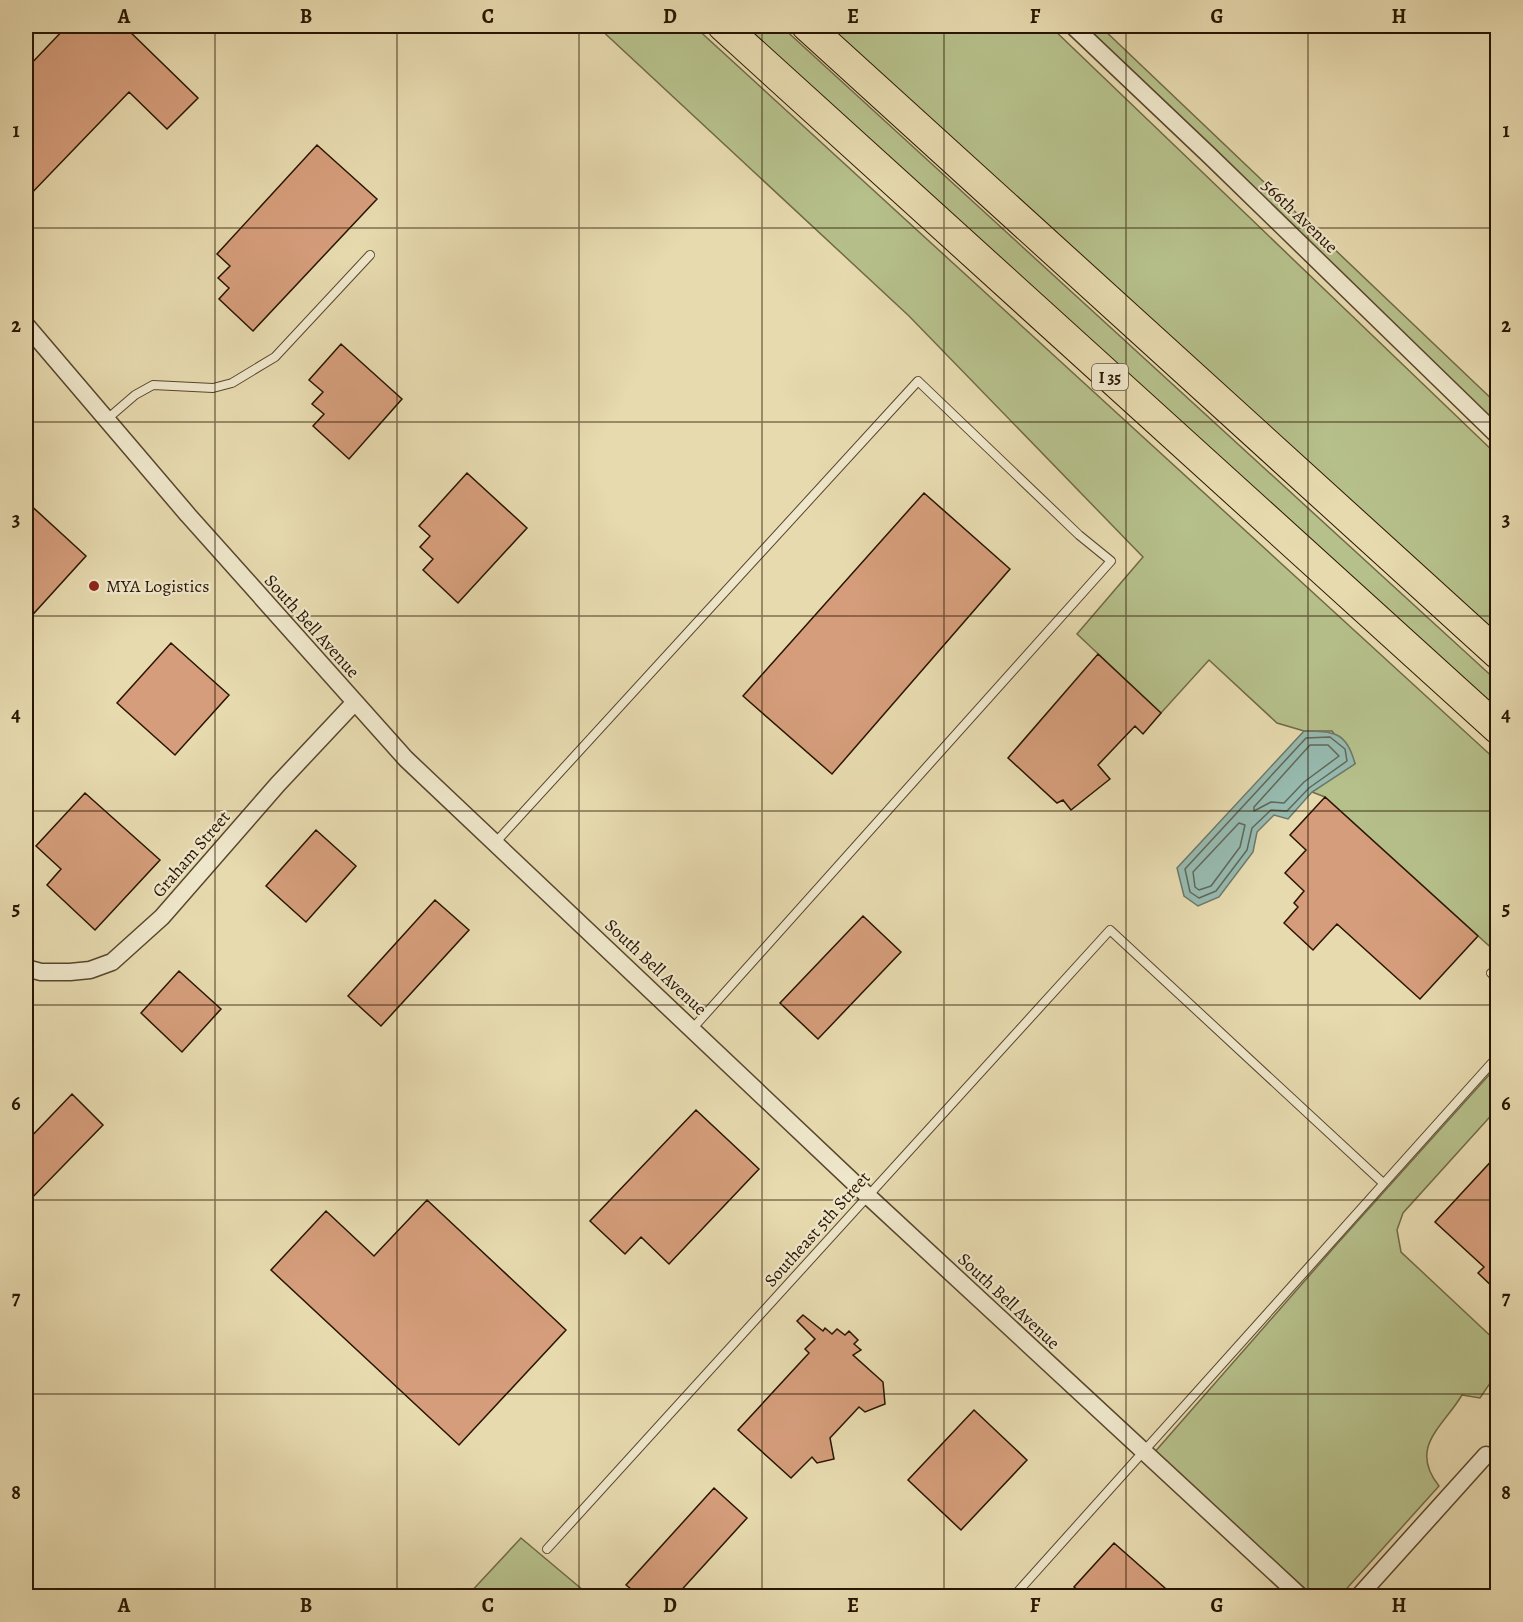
<svg xmlns="http://www.w3.org/2000/svg" width="1523" height="1622" font-family="Alegreya,serif">
  <style>
    .green { fill: #b6c08b; stroke: #706a46; stroke-width: 1.5 }
    .water { fill: #97bab0; stroke: #6b786a; stroke-width: 1.5 }
    .lines { fill: none; stroke-linecap: round; stroke-linejoin: round }
    .shore { stroke: #606858; stroke-width: 1.5 }
    .building { fill: #d59d7b; stroke: #291501; stroke-width: 1.5 }
    .service-casing { stroke: #58462c; stroke-width: 10 }
    .minor-casing { stroke: #58462c; stroke-width: 19 }
    .motorway-casing { stroke: #291501; stroke-width: 32 }
    .service { stroke: #efe7cb; stroke-width: 8 }
    .minor { stroke: #efe7cb; stroke-width: 16 }
    .motorway { stroke: #e7daaf; stroke-width: 30 }
    .grid { fill: none; stroke: #291501; stroke-width: 1.5; stroke-opacity: 0.55 }
    .poi-dot { fill: #8f2418; stroke: #efe7cb; stroke-width: 2 }
    .labels { text-anchor: middle; stroke-width: 4.5; stroke-linejoin: round; paint-order: stroke }
    .shield { fill: #efe7cb; stroke: #64543e; stroke-width: 1.5 }
    .shield-label { font-size: 16px; font-weight: bold; fill: #291501 }
    .street-label { font-size: 18px; fill: #291501; stroke: #efe7cb }
    .poi-label { font-size: 18px; fill: #291501; stroke: #efe7cb; text-anchor: start }
    .neatline { fill: none; stroke: #291501; stroke-width: 2 }
    .grid-label { font-size: 20px; text-anchor: middle; font-weight: bold; fill: #291501 }
  </style>
  <rect width="100%" height="100%" fill="#e7daaf"/>
  <filter id="stains"><feTurbulence type="fractalNoise" baseFrequency=".00333" numOctaves="4"/><feColorMatrix values="0 0 0 0 .2 0 0 0 0 .09 0 0 0 0 .02 0 0 0 .5 -.17"/></filter>
  <radialGradient id="worn" r=".72"><stop offset=".6" stop-color="#630" stop-opacity="0"/><stop offset="1" stop-color="#630" stop-opacity=".3"/></radialGradient>
  <!-- green -->
  <path class="green" d="M597,26H694L1497,761V953L1325,797L1312,792L1355,763L1332,731H1304L1277,723L1209,660L1161,713L1077,634L1143,557L909,316Z
    M742,26H781L1497,681V718Z
    M828,26H1050L1497,455V638Z
    M1078,26H1100L1497,404V428Z
    M1497,1066V1109L1403,1213L1397,1230L1401,1252L1497,1342V1373L1480,1398L1462,1395C1443,1427 1408,1447 1439,1486L1340,1596H1313L1153,1454L1337,1244Z
    M521,1538L590,1596H467Z"/>
  <!-- water -->
  <path class="water" d="M1304,731C1334,731 1347,732 1355,764L1312,792L1288,819L1274,815L1257,832L1253,852L1219,897L1198,906L1184,896L1177,868Z"/>
  <g class="lines">
    <!-- shore -->
    <path class="shore" d="M1330,737L1345,749L1347,761L1309,788L1287,811L1271,810L1252,828L1247,850L1216,891L1199,898L1190,892L1185,869L1306,738Z
      M1310,745H1328L1339,756L1304,782L1284,803L1271,802L1254,811V807Z
      M1239,823L1245,825L1240,847L1211,886L1199,890L1195,887L1193,872Z"/>
  </g>
  <!-- building -->
  <path class="building" d="M67,26H124L198,98L167,129L129,92L26,199V69Z
    M317,145L377,199L253,331L219,299L229,288L218,278L230,266L217,254Z
    M341,344L402,399L349,459L313,426L324,414L312,404L323,392L309,380Z
    M467,473L527,528L458,603L423,570L433,559L420,547L430,536L419,526Z
    M924,493L1010,569L832,774L743,696Z
    M26,501L86,556L26,622Z
    M171,643L229,695L175,755L117,703Z
    M1098,654L1161,713L1143,734L1135,726L1098,765L1110,779L1071,810L1063,800L1057,803L1008,758Z
    M85,793L160,860L95,930L47,885L61,869L36,846Z
    M1325,797L1478,936L1420,999L1337,924L1313,950L1284,923L1298,907L1294,903L1304,891L1285,873L1306,850L1290,835Z
    M316,830L356,866L306,922L266,886Z
    M435,900L469,930L381,1026L348,996Z
    M863,916L901,952L818,1039L780,1003Z
    M179,971L221,1009L182,1052L141,1013Z
    M72,1094L103,1125L26,1204V1142Z
    M696,1110L759,1169L669,1264L641,1237L625,1254L590,1221Z
    M1497,1155V1291L1478,1273L1484,1267L1435,1222Z
    M427,1200L566,1330L459,1445L271,1270L326,1211L374,1256Z
    M803,1315L823,1331L825,1328L832,1334L837,1329L845,1335L849,1331L858,1340L854,1344L861,1350L853,1355L883,1382L885,1404L865,1412L859,1407L830,1438L834,1459L817,1463L812,1457L791,1478L738,1430L809,1353L805,1349L815,1339L797,1321Z
    M974,1410L1027,1460L961,1530L908,1480Z
    M714,1488L747,1518L676,1596H640L626,1585Z
    M1114,1543L1174,1596H1085L1074,1587Z"/>
  <g class="lines">
    <!-- service casing -->
    <g class="service-casing">
      <path id="service" d="M106,420L135,395L153,385L213,388L232,383L275,357L370,255
        M495,843L918,381L1079,535L1111,561L693,1028
        M1491,973L1498,980
        M547,1549L1110,930L1382,1182
        M1014,1596L1498,1056"/>
    </g>
    <!-- minor casing -->
    <g class="minor-casing">
      <path id="minor" d="M1073,26L1210,156L1498,436
        M26,325L188,515L406,759L868,1196L1300,1596
        M26,968L41,972H70L90,970L112,962L162,917L278,784L355,702
        M1359,1596L1486,1455"/>
    </g>
    <!-- motorway casing -->
    <g class="motorway-casing">
      <path id="motorway" d="M723,26L1498,729
        M807,26L1498,654"/>
    </g>
    <!-- service -->
    <use href="#service" class="service"/>
    <!-- minor -->
    <use href="#minor" class="minor"/>
    <!-- motorway -->
    <use href="#motorway" class="motorway"/>
  </g>
  <!-- grid -->
  <path class="grid" d="M215,26V1596M397,26V1596M579,26V1596M762,26V1596M944,26V1596M1126,26V1596M1308,26V1596M26,228H1498M26,422H1498M26,616H1498M26,811H1498M26,1005H1498M26,1200H1498M26,1394H1498"/>
  <!-- markers -->
  <circle class="poi-dot" cx="94" cy="586" r="6"/>
  <g class="labels">
    <!-- shield labels -->
    <rect class="shield" x="1092" y="364" width="36" height="26" rx="4.5"/>
    <g class="shield-label">
      <text x="1110" y="383">I 35</text>
    </g>
    <!-- street labels -->
    <g class="street-label">
      <text transform="translate(1300 216) rotate(44)" y="6">566th Avenue</text>
      <text transform="translate(312 626) rotate(48)" y="6">South Bell Avenue</text>
      <text transform="translate(191 854) rotate(-49)" y="6">Graham Street</text>
      <text transform="translate(656 967) rotate(43)" y="6">South Bell Avenue</text>
      <text transform="translate(817 1229) rotate(-48)" y="6">Southeast 5th Street</text>
      <text transform="translate(1009 1301) rotate(43)" y="6">South Bell Avenue</text>
    </g>
    <!-- poi labels -->
    <g class="poi-label">
      <text x="106" y="592">MYA Logistics</text>
    </g>
  </g>
  <!-- margin -->
  <rect width="1523" height="1622" fill="none" stroke="#e7daaf" stroke-width="66"/>
  <rect x="33" y="33" width="1457" height="1556" class="neatline"/>
  <g class="grid-label">
    <text x="124" y="23">A</text>
    <text x="306" y="23">B</text>
    <text x="488" y="23">C</text>
    <text x="670" y="23">D</text>
    <text x="853" y="23">E</text>
    <text x="1035" y="23">F</text>
    <text x="1217" y="23">G</text>
    <text x="1399" y="23">H</text>
    <text x="16" y="137">1</text>
    <text x="1506" y="137">1</text>
    <text x="16" y="332">2</text>
    <text x="1506" y="332">2</text>
    <text x="16" y="526">3</text>
    <text x="1506" y="526">3</text>
    <text x="16" y="721">4</text>
    <text x="1506" y="721">4</text>
    <text x="16" y="915">5</text>
    <text x="1506" y="915">5</text>
    <text x="16" y="1110">6</text>
    <text x="1506" y="1110">6</text>
    <text x="16" y="1304">7</text>
    <text x="1506" y="1304">7</text>
    <text x="16" y="1499">8</text>
    <text x="1506" y="1499">8</text>
    <text x="124" y="1612">A</text>
    <text x="306" y="1612">B</text>
    <text x="488" y="1612">C</text>
    <text x="670" y="1612">D</text>
    <text x="853" y="1612">E</text>
    <text x="1035" y="1612">F</text>
    <text x="1217" y="1612">G</text>
    <text x="1399" y="1612">H</text>
  </g>
  <rect width="100%" height="100%" filter="url(#stains)"/>
  <rect width="100%" height="100%" fill="url(#worn)"/>
</svg>
